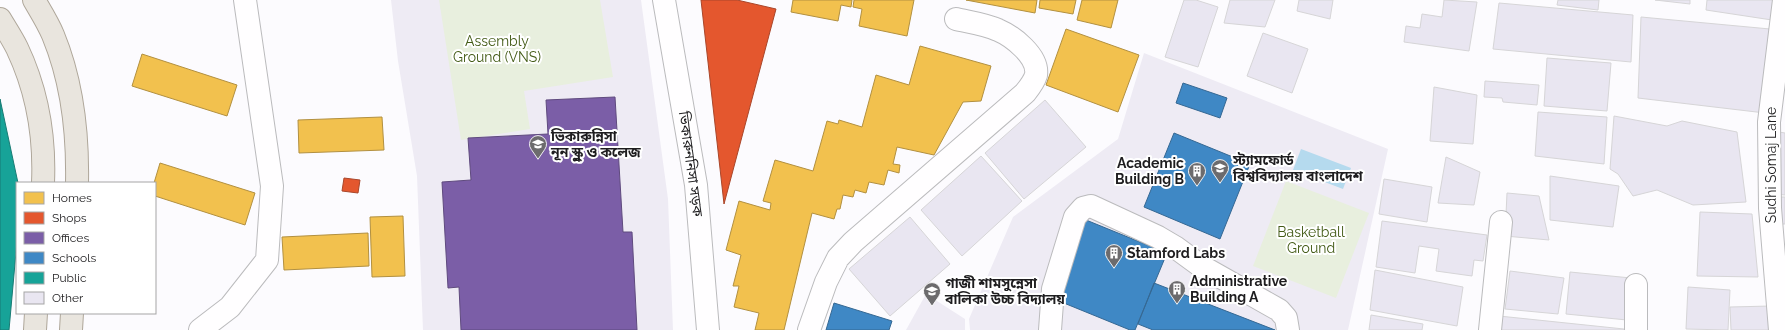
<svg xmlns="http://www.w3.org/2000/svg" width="1785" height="330" font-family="Raleway,'Noto Sans Bengali',sans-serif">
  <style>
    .education { fill: #eeebf4 }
    .green { fill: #e8efde }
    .water { fill: #b5daee }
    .homes { fill: #f2c14e; stroke: #b29040 }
    .shops { fill: #e4572e; stroke: #a9462a }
    .offices { fill: #7b5ea7; stroke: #5f4a7e }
    .schools { fill: #3f88c5; stroke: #356893 }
    .public { fill: #17a398; stroke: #197b74 }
    .building { fill: #e9e6f1; stroke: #d6d5d7 }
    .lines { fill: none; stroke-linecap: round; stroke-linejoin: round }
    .minor-casing { stroke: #bbbbbd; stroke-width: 24 }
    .major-casing { stroke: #aea699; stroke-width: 24 }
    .minor { stroke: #fffeff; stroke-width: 22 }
    .major { stroke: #e9e5de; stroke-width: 22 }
    .labels { text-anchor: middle; stroke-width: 4; stroke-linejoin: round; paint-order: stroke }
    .park-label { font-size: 14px; fill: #435b16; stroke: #fff }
    .poi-label { font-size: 14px; font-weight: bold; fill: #1e1d1f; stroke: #fff; text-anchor: start }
    .street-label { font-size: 14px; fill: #1e1d1f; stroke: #fff }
  </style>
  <rect width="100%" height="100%" fill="#fcfbfe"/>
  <!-- education -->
  <path class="education" d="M391,0H641L668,199L673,330H423L417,176L398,61Z
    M1144,53L1388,149L1348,330H970L969,319L1013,217L1118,139Z
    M926,294L965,319V330H906Z"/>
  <!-- green -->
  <path class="green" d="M439,0H600L613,77L524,91L530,129L461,140Z
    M1286,181L1369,213L1336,298L1253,266Z"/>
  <!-- water -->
  <path class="water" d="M1301,149L1351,168L1343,189L1293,170Z"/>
  <!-- homes -->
  <path class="homes" d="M793,0H852L851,7L841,5L838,21L791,12Z
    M854,0H914L907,36L859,26L862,9L853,7Z
    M966,0H1037L1035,13Z
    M1040,0H1076L1073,14L1039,8Z
    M1082,0H1118L1111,28L1077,20Z
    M1066,29L1139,55L1118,112L1046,85Z
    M920,46L991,66L981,101L963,102L934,155L897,147L893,164L900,165L899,173L888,170L884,185L869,182L866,193L855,190L853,197L843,195L840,209H837L834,219L812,213L784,330H755L759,313L734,307L739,286H733L741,255L726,250L739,201L770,210L771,203L763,201L775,160L813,171L827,121L838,124L839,120L862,127L876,75L909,85Z
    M142,54L237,85L227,116L132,86Z
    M382,117L384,150L299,153L298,120Z
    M160,163L255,193L245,225L155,196V183H154Z
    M403,216L405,276L372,277L370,217Z
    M368,233L369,266L284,270L282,237Z"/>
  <!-- shops -->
  <path class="shops" d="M701,0H737L776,9L724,204Z
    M344,178L360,180L358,193L342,191Z"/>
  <!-- offices -->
  <path class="offices" d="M615,97L623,232H632L637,330H461L459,287L448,288L442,182L471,180L468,138L548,134L546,100Z"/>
  <!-- schools -->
  <path class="schools" d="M1183,83L1227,98L1220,118L1176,103Z
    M1174,133L1250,164L1220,239L1144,207Z
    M1086,220L1167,253L1135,330H1130L1054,299Z
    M1154,283L1275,330H1153L1138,324Z
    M834,303L892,321L889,330H826Z"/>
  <!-- public -->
  <path class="public" d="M0,99L18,183H17V241L9,330H0Z"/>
  <!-- building -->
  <path class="building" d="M1184,0H1196L1218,7L1198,67L1165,57Z
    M1230,0H1275L1265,27L1224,23Z
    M1299,0H1333L1330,19L1297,11Z
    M1444,0L1477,2L1469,51L1404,42L1406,26L1420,28L1422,14L1442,17Z
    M1558,0H1599L1598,10L1557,5Z
    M1655,0H1690V4Z
    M1707,0H1776L1772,20L1706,10Z
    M1499,3L1633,15L1631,62L1493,49Z
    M1641,17L1770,29L1765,113L1638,98Z
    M1263,33L1308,49L1292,93L1247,76Z
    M1547,58L1611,63L1607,111L1544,106Z
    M1485,81L1539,85L1537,105L1503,102L1502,98L1484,97Z
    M1434,87L1477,95L1473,144L1430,141Z
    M1045,100L1086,147L1024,199L985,153Z
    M1538,112L1607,117L1604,164L1535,156Z
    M1614,116L1667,126L1682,121L1737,132L1746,202L1693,205L1657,190L1633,196L1618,174L1610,169Z
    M1779,132L1785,133V195L1775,194Z
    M981,156L1022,201L962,256L921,210Z
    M1446,157L1480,172L1474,205L1438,203Z
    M1550,176L1619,186L1613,227L1550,220Z
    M1384,179L1432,187L1427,222L1379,214Z
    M1507,193L1539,196L1549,240L1505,236Z
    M1773,197H1785V224H1773Z
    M1700,212L1752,214L1758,277L1697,276Z
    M910,217L950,264L890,316L849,269Z
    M1382,221L1487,235L1483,261L1474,260L1472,276L1436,271L1439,249L1419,246L1415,273L1376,267Z
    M1375,270L1463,287L1457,326L1370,310Z
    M1510,271L1564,278L1558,314L1505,309Z
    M1570,272L1631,278L1627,320L1566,314Z
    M1688,287L1730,290L1728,330L1686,329Z
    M1771,306V330H1731L1730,307Z
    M1371,315L1423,324L1422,330H1369Z
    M1499,316L1624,329V330H1498Z"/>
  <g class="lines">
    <!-- minor casing -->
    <g class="minor-casing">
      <path id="minor" d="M664,0L696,185L708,330
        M1636,285V330
        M200,330L230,307L267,260L272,186L245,0
        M809,330L826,282L838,258L853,242L1025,93C1029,88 1034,82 1036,75C1039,56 1012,36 998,30C985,24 969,22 956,19
        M1050,330L1053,289L1075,217L1083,208L1091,206L1158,237L1175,247L1201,266L1279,310L1286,318L1288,330
        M1490,330L1501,222
        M1780,330L1770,208L1769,122L1784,0"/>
    </g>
    <!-- major casing -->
    <g class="major-casing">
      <path id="major" d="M34,0C41,12 48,23 53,35C72,81 78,134 77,183
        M0,19C6,29 12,38 17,48C37,90 45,137 43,183
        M35,330L36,313
        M71,330L72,313"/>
    </g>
    <!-- minor -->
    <use href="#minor" class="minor"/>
    <!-- major -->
    <use href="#major" class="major"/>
  </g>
  <!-- icons -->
  <defs>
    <g id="university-pin" transform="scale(0.9)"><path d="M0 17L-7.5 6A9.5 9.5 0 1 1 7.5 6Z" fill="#6c6b6d" stroke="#fff"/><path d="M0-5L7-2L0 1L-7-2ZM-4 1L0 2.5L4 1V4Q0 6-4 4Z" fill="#fff"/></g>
    <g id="building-pin" transform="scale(0.9)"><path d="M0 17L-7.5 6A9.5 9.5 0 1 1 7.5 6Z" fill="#6c6b6d" stroke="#fff"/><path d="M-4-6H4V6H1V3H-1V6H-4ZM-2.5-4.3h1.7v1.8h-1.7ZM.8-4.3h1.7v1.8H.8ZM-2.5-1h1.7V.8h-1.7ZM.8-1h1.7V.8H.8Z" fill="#fff"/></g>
    <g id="school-pin" transform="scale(0.9)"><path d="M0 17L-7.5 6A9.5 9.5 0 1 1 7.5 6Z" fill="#6c6b6d" stroke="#fff"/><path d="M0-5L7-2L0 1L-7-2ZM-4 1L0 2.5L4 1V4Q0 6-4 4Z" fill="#fff"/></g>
  </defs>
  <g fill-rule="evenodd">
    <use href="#university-pin" x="538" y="144"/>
    <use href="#university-pin" x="1220" y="168"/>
    <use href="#building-pin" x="1197" y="171"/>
    <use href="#building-pin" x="1114" y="253"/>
    <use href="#building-pin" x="1177" y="289"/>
    <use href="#school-pin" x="932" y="291"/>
  </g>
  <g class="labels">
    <!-- park labels -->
    <g class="park-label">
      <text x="497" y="46">Assembly<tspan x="497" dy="16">Ground (VNS)</tspan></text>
      <text x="1311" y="237">Basketball<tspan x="1311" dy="16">Ground</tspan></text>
    </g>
    <!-- poi labels -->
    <g class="poi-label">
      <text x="551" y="141">ভিকারুন্নিসা<tspan x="551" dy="16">নূন স্কুল ও কলেজ</tspan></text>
      <text x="1233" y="165">স্ট্যামফোর্ড<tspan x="1233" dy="16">বিশ্ববিদ্যালয় বাংলাদেশ</tspan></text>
      <text x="1184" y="168" text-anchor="end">Academic<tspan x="1184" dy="16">Building B</tspan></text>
      <text x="1127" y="258">Stamford Labs</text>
      <text x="1190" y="286">Administrative<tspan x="1190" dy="16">Building A</tspan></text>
      <text x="945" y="288">গাজী শামসুন্নেসা<tspan x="945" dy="16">বালিকা উচ্চ বিদ্যালয়</tspan></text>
    </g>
    <!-- street labels -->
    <g class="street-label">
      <text transform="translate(691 164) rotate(82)" y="5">ভিকারুননিসা সড়ক</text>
      <text transform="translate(1771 165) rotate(-90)" y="5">Sudhi Somaj Lane</text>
    </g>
  </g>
  <!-- legend -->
  <rect x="16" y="182" width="140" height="132" fill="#ffffff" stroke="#a5a5a5"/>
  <rect x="24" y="192" width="20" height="12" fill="#f2c14e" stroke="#a5a5a5"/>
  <text x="52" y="202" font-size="12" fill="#1e1d1f">Homes</text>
  <rect x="24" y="212" width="20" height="12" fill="#e4572e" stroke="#a5a5a5"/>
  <text x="52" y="222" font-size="12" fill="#1e1d1f">Shops</text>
  <rect x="24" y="232" width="20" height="12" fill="#7b5ea7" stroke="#a5a5a5"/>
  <text x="52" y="242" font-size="12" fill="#1e1d1f">Offices</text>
  <rect x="24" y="252" width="20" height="12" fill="#3f88c5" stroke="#a5a5a5"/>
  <text x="52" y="262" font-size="12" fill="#1e1d1f">Schools</text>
  <rect x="24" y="272" width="20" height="12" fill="#17a398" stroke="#a5a5a5"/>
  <text x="52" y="282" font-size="12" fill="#1e1d1f">Public</text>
  <rect x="24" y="292" width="20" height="12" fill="#e9e6f1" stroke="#a5a5a5"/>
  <text x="52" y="302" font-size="12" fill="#1e1d1f">Other</text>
</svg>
